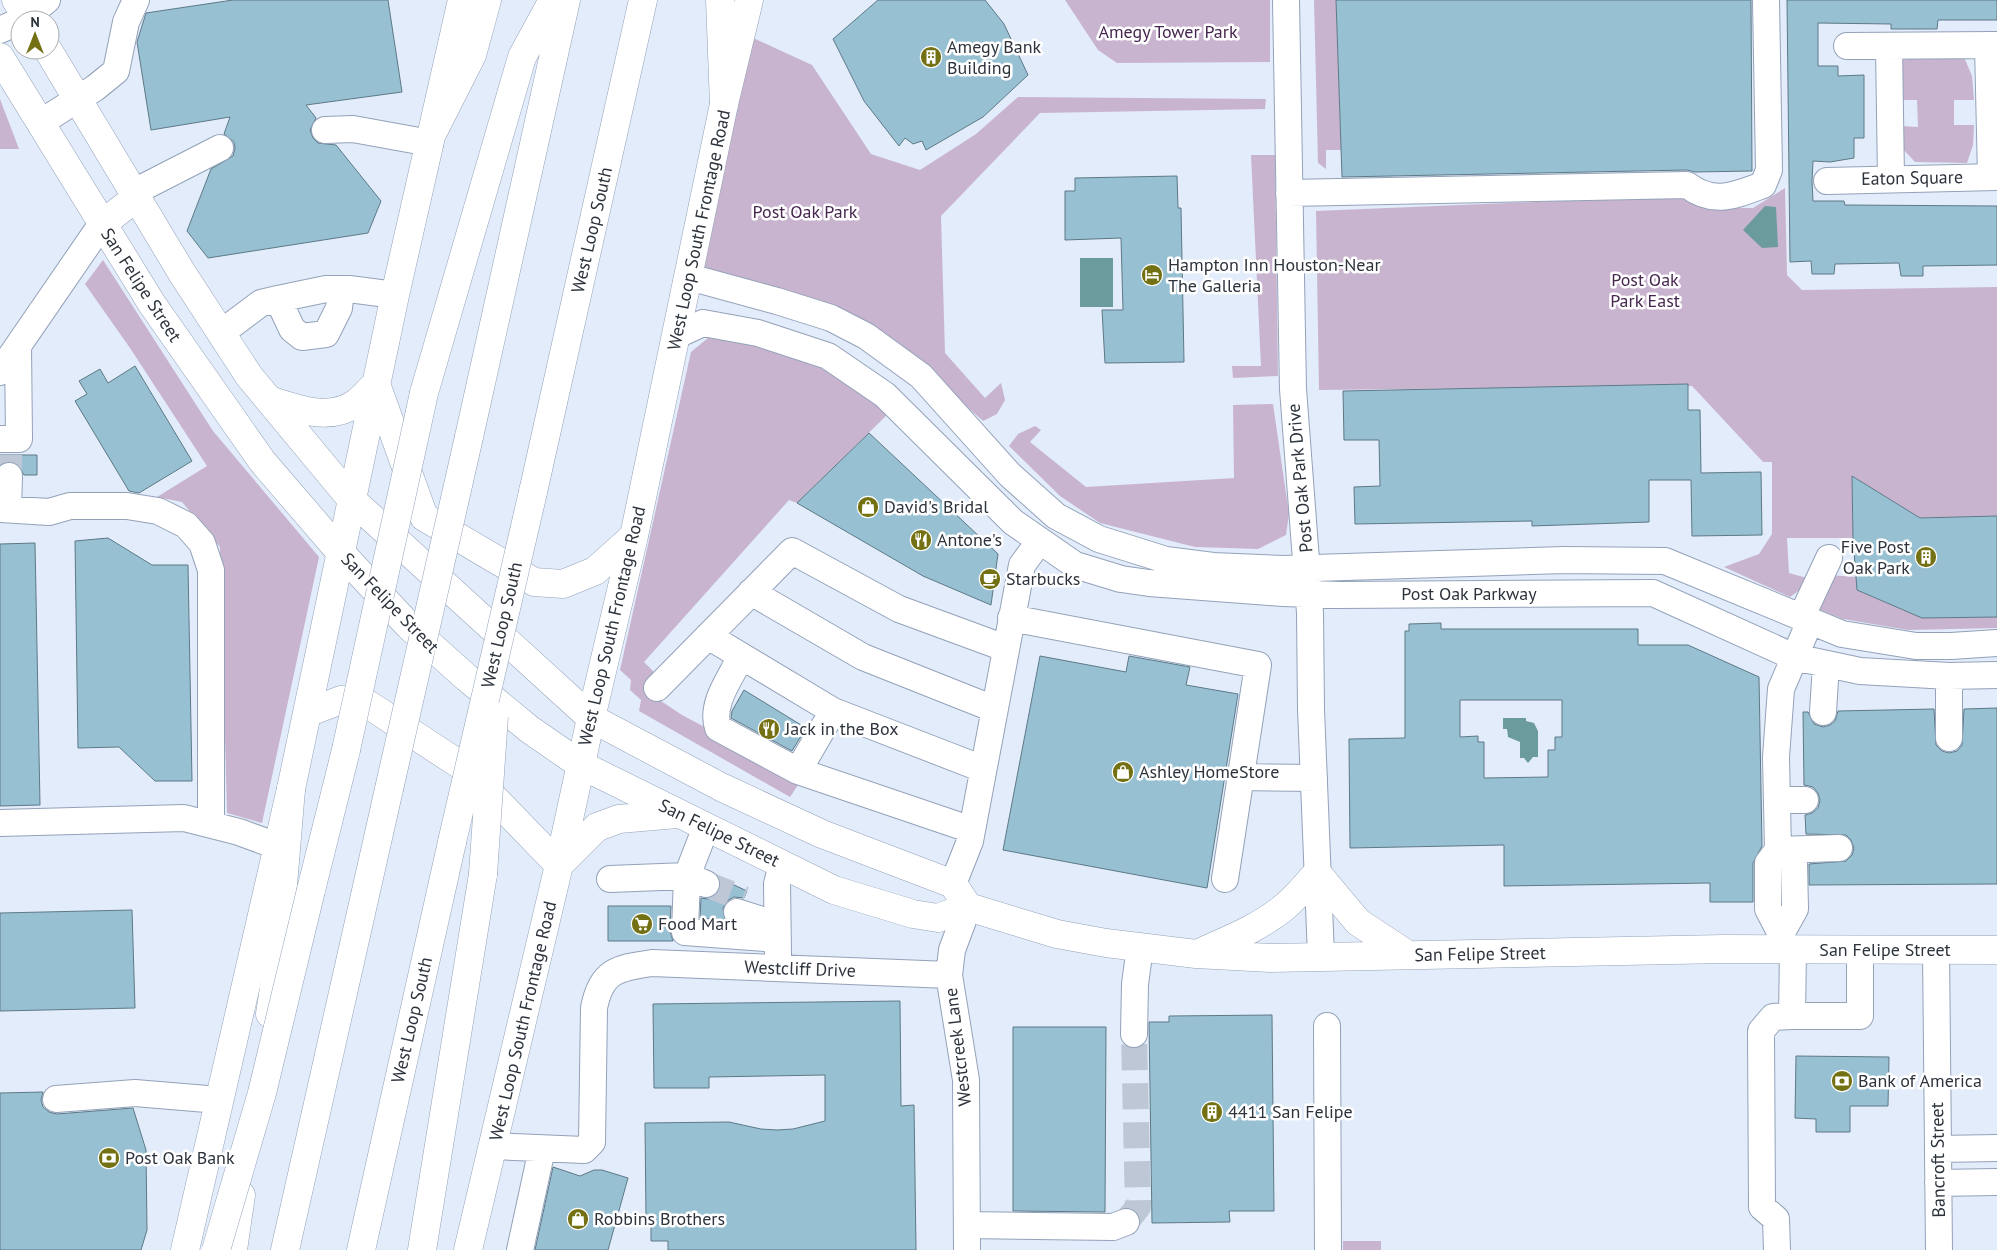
<svg xmlns="http://www.w3.org/2000/svg" width="1997" height="1250" font-family="'PT Sans',sans-serif">
  <style>
    .green { fill: #c9b4cf }
    .water { fill: #6b9b9c }
    .building { fill: #98c0d3; stroke: #5d7986; fill-rule: evenodd }
    .lines { fill: none; stroke-linecap: round; stroke-linejoin: round }
    .minor-tunnel { stroke: #bec7d5; stroke-width: 26; stroke-dasharray: 26 13; stroke-linecap: butt }
    .minor-casing { stroke: #93a2b9; stroke-width: 28 }
    .major-casing { stroke: #93a2b9; stroke-width: 29 }
    .highway-casing { stroke: #93a2b9; stroke-width: 29 }
    .minor { stroke: #fff; stroke-width: 26 }
    .major { stroke: #fff; stroke-width: 28 }
    .highway { stroke: #fff; stroke-width: 28 }
    .highway-bridge-casing { stroke: #93a2b9; stroke-width: 29; stroke-linecap: butt }
    .highway-bridge { stroke: #fff; stroke-width: 28 }
    .labels { text-anchor: middle; stroke-width: 5; stroke-linejoin: round; paint-order: stroke }
    .park-label { font-size: 18px; fill: #46264f; stroke: #fff }
    .poi-label { font-size: 18px; fill: #2c333c; stroke: #fff; text-anchor: start }
    .street-label { font-size: 18px; fill: #2c333c; stroke: #fff }
  </style>
  <rect width="100%" height="100%" fill="#e2ecfb"/>
  <!-- green -->
  <path class="green" d="M1065,0H1270V62L1117,63L1098,50Z
    M1314,0H1336L1341,150H1326V169L1318,163Z
    M753,38L812,65L871,154L920,170L976,134L1018,97L1266,99L1265,109L1040,113L941,216L945,353L985,398L1001,383L1005,400L997,414L983,421L926,370L701,274Z
    M1926,54L1964,57L1972,76L1974,100H1954V125H1974L1973,145L1967,163L1915,162L1901,147V126L1918,127L1917,100H1901L1903,60Z
    M0,99L19,149H0Z
    M1251,155H1275L1278,376L1233,378L1232,366H1261Z
    M1785,188L1787,275L1802,290L1997,287V516L1920,518L1852,476L1853,538H1787L1789,573L1814,580L1790,597L1724,567L1759,554L1772,534V462H1763L1692,386L1319,390L1316,211L1679,196L1726,208H1753Z
    M103,260L213,431L319,557L262,823L227,813L220,547L182,502L157,497L207,466L130,348L85,284Z
    M720,336L792,354L849,382L888,414L797,503L789,500L644,662L657,675L646,691L682,715L802,779L790,797L639,711L641,700L630,690L631,680L620,670L691,352L708,338Z
    M1273,404L1289,514L1286,535L1258,549L1195,547L1100,523L1060,496L1009,446L1018,434L1035,426L1041,430L1030,442L1086,487L1234,478L1233,405Z
    M1829,575L1856,577L1857,590L1922,618L1997,617V628L1908,630L1843,619L1815,608Z
    M1343,1241H1381V1250H1343Z"/>
  <!-- water -->
  <path class="water" d="M1765,206L1776,207L1778,247L1762,248L1743,230Z
    M1080,258H1113V307H1080Z
    M1503,718H1526V721L1534,723L1538,731V757H1533L1528,763L1524,758H1520V742L1508,737L1507,729H1503Z"/>
  <!-- building -->
  <path class="building" d="M233,0H388L402,92L306,105L316,118L310,130L313,138L318,143L336,145L381,201L368,233L208,258L187,231L211,169L233,156L235,148L234,142L224,134L230,117L151,130L137,42L146,13Z
    M878,0H985L1004,24L1028,75L983,117L926,150L922,141L913,144L905,138L899,146L864,101L833,39Z
    M1336,0H1751L1752,171L1695,172L1687,170L1342,177Z
    M1787,0H1997V20H1938L1937,29H1891V24L1818,23V66H1838V76L1864,75V138H1854V158L1830,162L1813,161L1812,181L1813,201H1844L1845,205L1997,206V265L1923,266V276H1901L1899,263L1835,264L1834,274H1812L1811,261L1790,262Z
    M1177,176L1178,208H1181L1184,362L1105,363L1102,310H1123L1121,238L1065,240V191H1075V178Z
    M135,366L192,461L139,493L129,491L75,401L87,394L79,381L100,369L108,383Z
    M1688,384V410H1700L1701,473L1761,472L1762,535L1692,536L1691,480H1649V522L1532,526V521L1355,524L1354,487L1380,486L1379,440H1344L1343,391Z
    M869,433L998,554L991,605L923,576L797,503Z
    M0,455H37V475H24L17,464L10,461L0,464Z
    M1852,476L1920,518L1997,516V617L1922,618L1857,590L1853,538Z
    M108,538L152,565H188L192,781H155L119,747L78,748L75,541Z
    M35,543L40,805L0,806V544Z
    M1441,623V629H1638V645H1688L1759,677L1762,846L1753,863V902H1710V883L1504,886V845L1350,848L1349,739L1405,738V631H1409V624ZM1460,700H1562V737H1555V750H1548V777L1484,778V742H1478V736L1460,737Z
    M1040,656L1126,672L1129,656L1190,667L1186,685L1238,694L1207,888L1003,850Z
    M744,690L806,728L792,751L731,718L732,711Z
    M1997,708V884L1809,885V864L1846,861L1852,855L1854,848L1851,840L1846,835L1806,834L1805,815L1812,813L1818,808L1820,800L1818,793L1813,787L1804,785L1803,712H1808L1814,724L1823,727L1830,725L1835,721L1838,711L1934,709L1936,745L1942,751L1949,753L1957,751L1962,745L1964,709Z
    M719,878L747,891L744,898L734,897L727,901L723,908L725,920L700,918L701,898L708,899L715,896L720,889Z
    M608,906H671L670,931L673,941H608Z
    M132,910L135,1008L0,1011V913Z
    M900,1001L901,1106L914,1105L916,1250H668V1241H651V1217H646L645,1123L729,1122L761,1129L777,1130L793,1129L825,1121V1075L709,1077V1088H654L653,1004Z
    M1272,1015L1274,1211H1229L1230,1222L1152,1223L1149,1022H1169V1016Z
    M1013,1027H1106L1105,1212L1013,1211Z
    M1796,1056L1889,1057L1888,1106H1850V1132H1816V1119L1795,1118Z
    M43,1092L41,1100L43,1107L49,1112L57,1114L133,1108L146,1150L147,1230L141,1250H0V1093Z
    M553,1167L580,1176L594,1170H602L628,1178L608,1250H535Z"/>
  <g class="lines">
    <!-- minor-tunnel -->
    <path class="minor-tunnel" d="M9,455V476
      M706,884L744,899
      M1126,1222L1138,1207L1134,1034"/>
    <!-- minor casing -->
    <g class="minor-casing">
      <path id="minor" d="M1286,0L1293,389L1310,613L1311,709L1321,956
        M22,20L47,0
        M0,30L20,21
        M1988,45L1991,177
        M1847,46L1997,45
        M1889,46L1891,179
        M40,123L95,88L116,71L126,22L136,0
        M325,130L353,129L430,143
        M1827,181L1997,177
        M134,192L220,148
        M1289,193L1687,185C1714,205 1733,196 1763,185L1769,170L1766,0
        M689,277L777,301L831,318L866,336L921,376L1010,475L1056,516L1099,539L1166,560L1213,566L1283,569L1564,560L1665,561L1842,634L1916,646H1951L1997,643
        M278,299L292,329L302,337L326,334L339,308L341,289
        M221,333L261,303L278,299L326,289H349L395,295
        M677,335L703,323L758,333L828,356L885,395L1013,522L1075,565L1121,579L1149,583L1283,593L1339,595L1653,593L1794,657L1860,671L1949,676L1997,675
        M0,372L101,225
        M0,439H19L18,346
        M0,509L49,512L70,506H127L158,511L186,525L202,543L211,570V824
        M8,509L9,476
        M751,592L863,657L994,709
        M1011,618L1258,665L1225,879
        M1801,618L1829,558
        M708,636L833,711L983,769
        M741,656C731,678 710,703 718,728L798,771L972,830
        M1949,676V738
        M657,688L792,551L899,609L1005,648
        M1823,712L1826,664
        M798,771L833,711
        M1241,777L1314,778
        M1777,800H1805
        M0,823L184,818L239,832L277,846
        M706,827L687,876L685,932L777,939
        M1778,850L1794,863L1795,909L1781,934V948
        M1778,850L1839,848
        M610,879L687,876L706,884
        M953,884L970,841L1022,565L1039,542
        M737,912L777,925
        M1781,934L1768,909V863L1778,850L1776,757L1781,689L1810,621
        M1793,950L1792,1016H1860V950
        M1936,950L1939,1250
        M778,955L777,884L782,864
        M1327,1026L1328,1250
        M1134,1034L1135,984L1140,947
        M56,1099L135,1093L219,1100
        M493,1146L584,1150L592,1142L594,1008C601,971 617,968 652,963L949,975
        M1938,1149L1997,1148
        M1938,1183L1997,1182
        M967,1225L1113,1227L1126,1222
        M520,1250L542,1149
        M967,1250L966,1080L949,975L952,950L968,907
        M1777,1250L1776,1219L1762,1207L1761,1031L1773,1017L1792,1016"/>
    </g>
    <!-- major casing -->
    <g class="major-casing">
      <path id="major" d="M16,0L28,20
        M48,50L182,273L249,376L352,500L591,718L721,787L822,834L953,884L968,907
        M0,57L152,304L262,461L341,553L409,626L467,678L529,729L581,765L834,890L913,914L938,918L968,907L1057,934L1106,943L1196,954L1271,958L1724,949L1997,950
        M101,225L138,196
        M376,384L424,517L534,582L563,584L595,571L634,536
        M269,400C297,409 330,422 356,403C363,398 369,390 376,384
        M307,713L341,700L363,701L465,768L559,865
        M559,865L597,827L619,819L677,814
        M1199,953C1227,940 1257,929 1282,909C1295,899 1306,885 1317,873L1358,922L1408,955
        M185,1250L291,789L395,295L462,0
        M468,1250L559,865L591,718L634,536L724,104L749,0"/>
    </g>
    <!-- highway casing -->
    <g class="highway-casing">
      <path id="highway" d="M720,0L724,104
        M433,132L472,55L487,0
        M424,393L522,57L553,0
        M469,437L566,0
        M533,492L643,0
        M311,890L346,750
        M270,1014L275,981L291,789
        M233,1250L241,1195
        M285,1250L389,789
        M361,1250L452,842
        M422,1250L483,874"/>
    </g>
    <!-- minor -->
    <use href="#minor" class="minor"/>
    <!-- major -->
    <use href="#major" class="major"/>
    <!-- highway -->
    <use href="#highway" class="highway"/>
    <!-- highway-bridge casing -->
    <g class="highway-bridge-casing">
      <path id="highway-bridge" d="M346,750L424,393
        M389,789L469,437
        M452,842L533,492
        M483,874L494,716
        M216,1250L262,1093L311,890"/>
    </g>
    <!-- highway-bridge -->
    <use href="#highway-bridge" class="highway-bridge"/>
  </g>
  <!-- icons -->
  <defs>
    <g id="building-disc" transform="scale(1.125)"><circle r="9.5" fill="#737113" stroke="#fff"/><path d="M-4-6H4V6H1V3H-1V6H-4ZM-2.5-4.3h1.7v1.8h-1.7ZM.8-4.3h1.7v1.8H.8ZM-2.5-1h1.7V.8h-1.7ZM.8-1h1.7V.8H.8Z" fill="#fff"/></g>
    <g id="hotel-disc" transform="scale(1.125)"><circle r="9.5" fill="#737113" stroke="#fff"/><path d="M-6-4.5h1.5V1H6V5H4.5V3h-9V5H-6ZM-4 0a1.8 1.8 0 1 1 3.6 0ZM.5 0V-2.5h3Q6-2.5 6 0Z" fill="#fff"/></g>
    <g id="shop-disc" transform="scale(1.125)"><circle r="9.5" fill="#737113" stroke="#fff"/><path d="M-5-2.5h2.3a2.7 3.5 0 0 1 5.4 0H5L5.5 6h-11ZM-1.5-2.5h3a1.5 2.3 0 0 0-3 0Z" fill="#fff"/></g>
    <g id="restaurant-disc" transform="scale(1.125)"><circle r="9.5" fill="#737113" stroke="#fff"/><path d="M-5-6h1v4h1v-4h1v4h1v-4h1v5L-1.5 .5V6h-2V.5L-5-1ZM5-6V6H3V1.5H1.5Q1.5-4 5-6Z" fill="#fff"/></g>
    <g id="cafe-disc" transform="scale(1.125)"><circle r="9.5" fill="#737113" stroke="#fff"/><path d="M-5.5-4.5H6V0H3Q3 3.5 0 3.5H-2.5Q-5.5 3.5-5.5 0ZM3-3.2v2h1.7v-2ZM-6 4.5H4V6H-6Z" fill="#fff"/></g>
    <g id="supermarket-disc" transform="scale(1.125)"><circle r="9.5" fill="#737113" stroke="#fff"/><path d="M-6-5.5h2.5l.6 2H6L4.5 2H-2.5L-4.4-4H-6ZM-1.5 3.2a1.3 1.3 0 1 0 .1 0ZM3 3.2a1.3 1.3 0 1 0 .1 0Z" fill="#fff"/></g>
    <g id="bank-disc" transform="scale(1.125)"><circle r="9.5" fill="#737113" stroke="#fff"/><path d="M-6-4H6V4H-6ZM0-2.3a2.3 2.3 0 1 0 0 4.6a2.3 2.3 0 1 0 0-4.6Z" fill="#fff"/></g>
  </defs>
  <g fill-rule="evenodd">
    <use href="#building-disc" x="931" y="57"/>
    <use href="#hotel-disc" x="1152" y="275"/>
    <use href="#shop-disc" x="868" y="507"/>
    <use href="#restaurant-disc" x="921" y="540"/>
    <use href="#building-disc" x="1926" y="557"/>
    <use href="#cafe-disc" x="990" y="579"/>
    <use href="#restaurant-disc" x="769" y="729"/>
    <use href="#shop-disc" x="1123" y="772"/>
    <use href="#supermarket-disc" x="642" y="924"/>
    <use href="#bank-disc" x="1842" y="1081"/>
    <use href="#building-disc" x="1212" y="1112"/>
    <use href="#bank-disc" x="109" y="1158"/>
    <use href="#shop-disc" x="578" y="1219"/>
  </g>
  <g class="labels">
    <!-- park labels -->
    <g class="park-label">
      <text x="1168" y="38">Amegy Tower Park</text>
      <text x="805" y="218">Post Oak Park</text>
      <text x="1645" y="286">Post Oak<tspan x="1645" dy="21">Park East</tspan></text>
    </g>
    <!-- poi labels -->
    <g class="poi-label">
      <text x="947" y="53">Amegy Bank<tspan x="947" dy="21">Building</tspan></text>
      <text x="1168" y="271">Hampton Inn Houston-Near<tspan x="1168" dy="21">The Galleria</tspan></text>
      <text x="884" y="513">David's Bridal</text>
      <text x="937" y="546">Antone's</text>
      <text x="1910" y="553" text-anchor="end">Five Post<tspan x="1910" dy="21">Oak Park</tspan></text>
      <text x="1006" y="585">Starbucks</text>
      <text x="785" y="735">Jack in the Box</text>
      <text x="1139" y="778">Ashley HomeStore</text>
      <text x="658" y="930">Food Mart</text>
      <text x="1858" y="1087">Bank of America</text>
      <text x="1228" y="1118">4411 San Felipe</text>
      <text x="125" y="1164">Post Oak Bank</text>
      <text x="594" y="1225">Robbins Brothers</text>
    </g>
    <!-- street labels -->
    <g class="street-label">
      <text transform="translate(1912 178) rotate(-1)" y="6">Eaton Square</text>
      <text transform="translate(592 230) rotate(-77)" y="6">West Loop South</text>
      <text transform="translate(699 230) rotate(-78)" y="6">West Loop South Frontage Road</text>
      <text transform="translate(141 285) rotate(57)" y="6">San Felipe Street</text>
      <text transform="translate(1300 478) rotate(-95)" y="6">Post Oak Park Drive</text>
      <text x="1469" y="600">Post Oak Parkway</text>
      <text transform="translate(390 603) rotate(46)" y="6">San Felipe Street</text>
      <text transform="translate(502 625) rotate(-77)" y="6">West Loop South</text>
      <text transform="translate(612 626) rotate(-77)" y="6">West Loop South Frontage Road</text>
      <text transform="translate(719 833) rotate(26)" y="6">San Felipe Street</text>
      <text x="1885" y="956">San Felipe Street</text>
      <text transform="translate(1480 954) rotate(-1)" y="6">San Felipe Street</text>
      <text transform="translate(800 969) rotate(2)" y="6">Westcliff Drive</text>
      <text transform="translate(412 1020) rotate(-77)" y="6">West Loop South</text>
      <text transform="translate(523 1021) rotate(-77)" y="6">West Loop South Frontage Road</text>
      <text transform="translate(958 1047) rotate(-97)" y="6">Westcreek Lane</text>
      <text transform="translate(1938 1160) rotate(-91)" y="6">Bancroft Street</text>
    </g>
  </g>
  <!-- north arrow -->
  <g transform="translate(35 35)"><circle r="24" fill="#ffffff" stroke="#abadb1"/>
  <path d="M0-4L9 19L0 12L-9 19Z" fill="#737113"/>
  <text y="-8" font-size="14" font-weight="bold" text-anchor="middle" fill="#2c333c">N</text>
  </g>
</svg>
